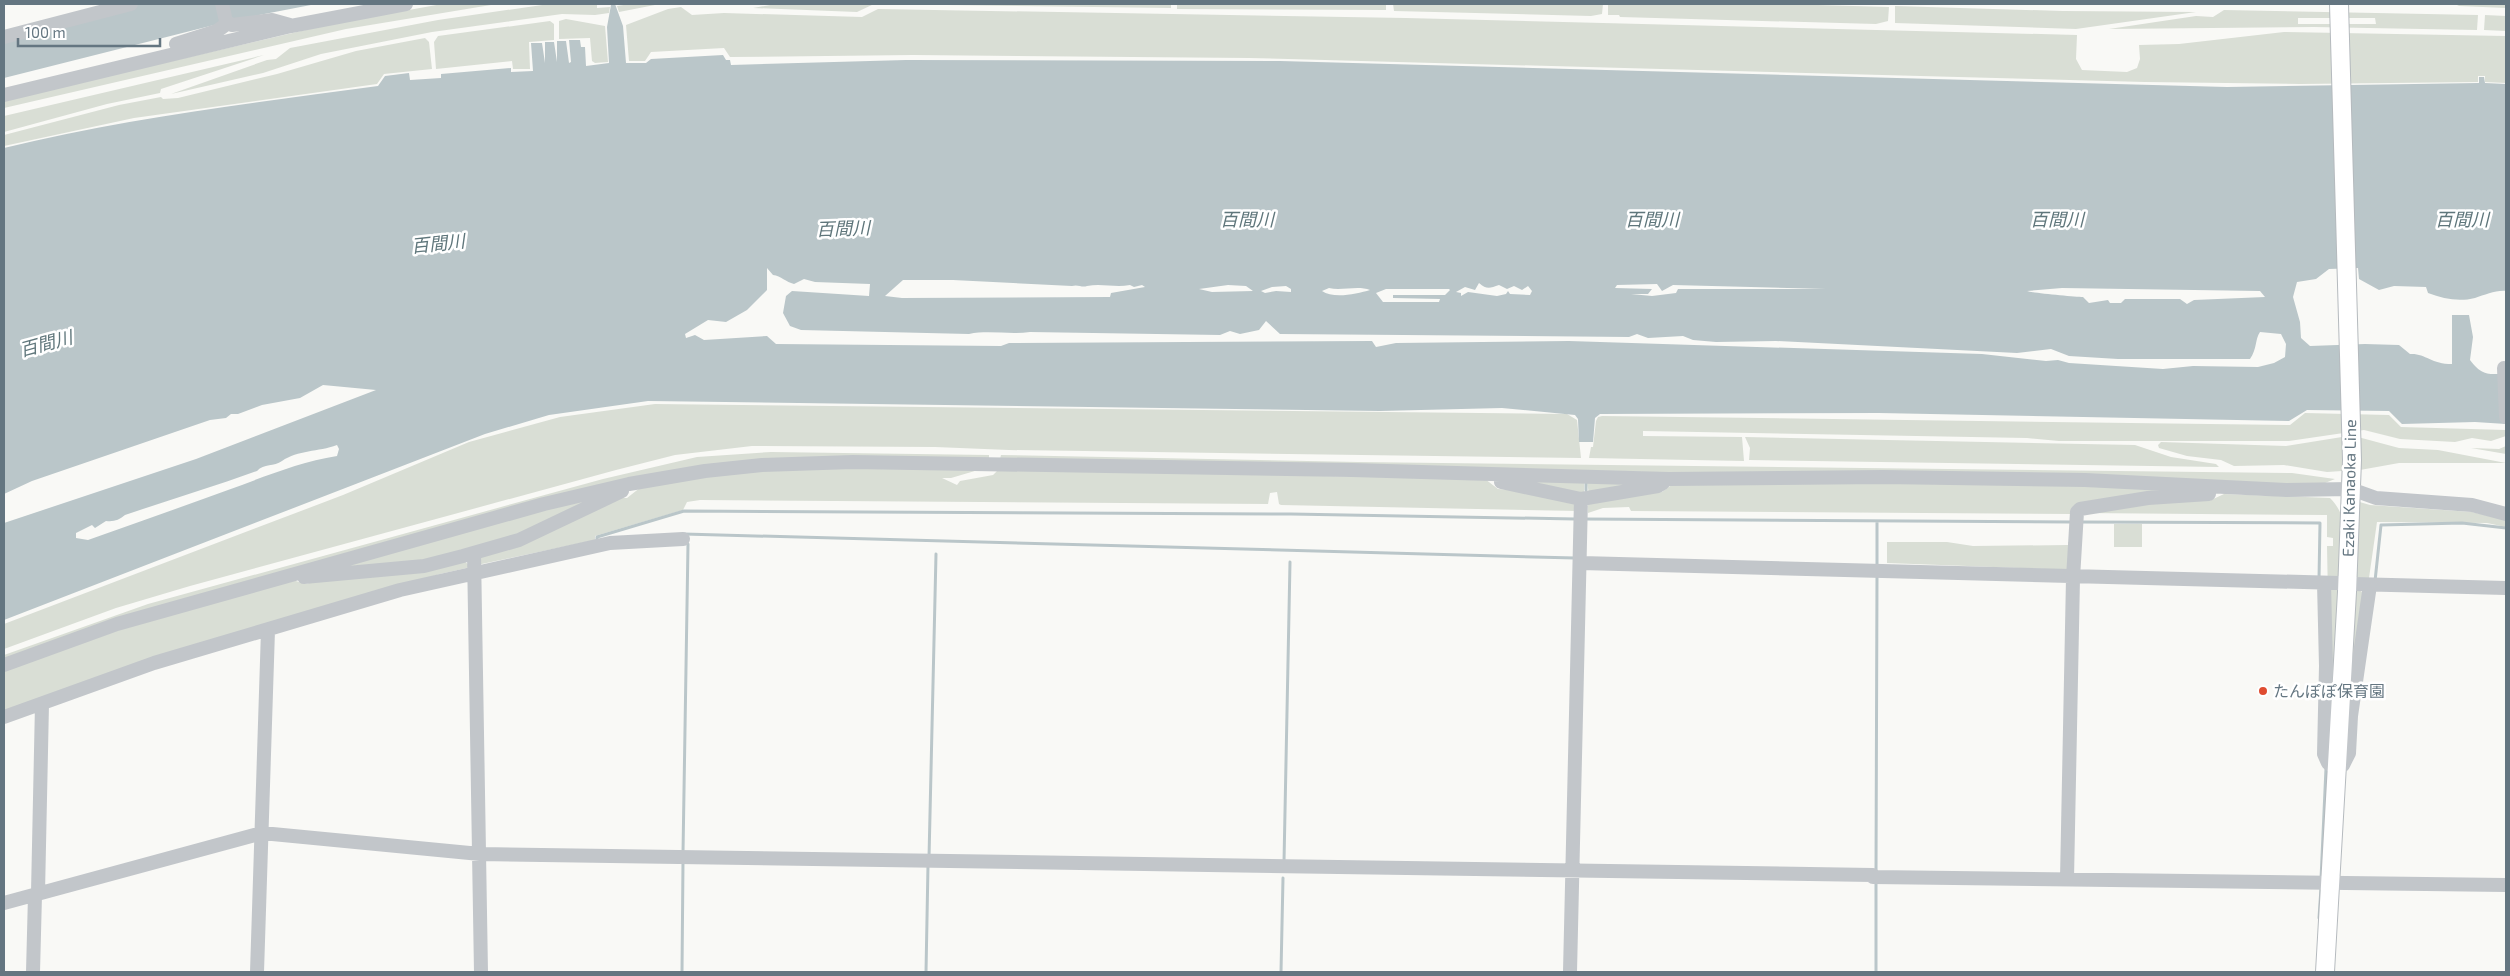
<svg xmlns="http://www.w3.org/2000/svg" width="2510" height="976" font-family="'Exo 2','Noto Sans JP',sans-serif">
  <style>
    .green { fill: #d9ded5; fill-rule: evenodd }
    .water { fill: #bac6c9; fill-rule: evenodd }
    .lines { fill: none; stroke-linecap: round; stroke-linejoin: round }
    .stream { stroke: #bac6c9; stroke-width: 3 }
    .major-casing { stroke: #b5babe; stroke-width: 20 }
    .minor { stroke: #c2c6ca; stroke-width: 14 }
    .major { stroke: #fff; stroke-width: 18 }
    .poi-dot { fill: #df4c30; stroke: #fff; stroke-width: 2 }
    .labels { text-anchor: middle; stroke-width: 5; stroke-linejoin: round; paint-order: stroke }
    .street-label { font-size: 16px; fill: #647681; stroke: #fff }
    .poi-label { font-size: 16px; fill: #647681; stroke: #fff; text-anchor: start }
    .water-label { font-size: 18px; font-style: italic; fill: #5f767b; stroke: #fff }
  </style>
  <rect width="100%" height="100%" fill="#f9f9f6"/>
  <!-- green -->
  <path class="green" d="M442,4H497L346,29L4,108V100L331,24Z
    M549,4H597V8L610,7L609,13L595,15L562,14L432,32L321,54L263,73L171,94L267,60L276,59L290,48L438,20Z
    M630,4H660L619,12L617,6Z
    M776,4H1171V8L874,4L857,12L753,8Z
    M1177,4H1386V10L1177,9Z
    M1393,4H1603L1602,14L1591,16L1394,11Z
    M1608,4H1782L1889,7L1888,21L1876,24L1620,17L1619,15H1608Z
    M2236,4H2357L2226,5Z
    M2455,4H2506V8L2459,6Z
    M1895,6L2063,11L2196,12L2076,29L1895,23Z
    M681,7L692,15L724,13L862,17L878,9L1406,18L2077,35L2076,59L2082,70L2127,72L2137,68L2140,59L2139,45L2179,44L2284,32L2506,36V83L2485,82V76H2478V82L2300,84L2145,82L1249,58L913,55L730,57L724,48L651,52L645,61H629L626,25L668,9Z
    M2224,10L2478,15L2477,30L2314,27L2109,29L2196,16L2213,17ZM2298,18H2375L2376,24H2298Z
    M2485,15L2506,16V31L2484,30Z
    M566,19L605,26L608,62L595,63L592,61L590,38L559,39V21Z
    M550,21L554,24V40L529,42L530,69H513L512,61L436,69L434,42L438,36Z
    M425,38L429,42L432,69L384,74L377,84L134,118L4,146V135L119,105L161,97L163,99L178,98L277,74L356,51Z
    M264,55L161,89L160,93L107,104L4,132V116Z
    M655,404L1567,414L1577,420L1581,458L1009,450L935,447L752,446L675,455L616,470L190,586L116,608L4,649V624L343,495L469,442L560,417Z
    M2305,413L2389,415L2401,427L2506,430V436L2491,441L2472,438L2455,442L2400,439L2364,430L2289,441H2059L2027,438L1643,431V436L1742,437L1744,461L1589,458L1591,447H1593L1596,421L1598,417L1602,416L2290,425Z
    M1745,437L2135,445L2171,457L2216,464L2219,467L1749,460L1750,448Z
    M2342,437H2358L2399,448L2438,450L2506,463H2399L2360,470L2358,459L2343,460L2342,471L2327,472L2284,465L2234,466L2221,460L2187,456L2159,448L2158,445L2161,442L2286,446Z
    M2506,446V454L2471,448L2499,449Z
    M771,452L989,455V458L653,475L4,660V655L148,604L603,479L697,457Z
    M1001,455L1358,462L2292,473L2335,479L2325,483L2290,485L1000,459Z
    M856,466L985,468L951,478H942L957,485L960,481L993,475L998,470L1485,479L1498,489L1513,490L1573,500L1578,511L1281,505L1279,504L1277,492L1270,493L1268,504L700,500L687,502L683,510L595,536V540L477,565L482,554L620,498H627L641,487L697,478L771,470Z
    M1513,480L1584,482V494Z
    M1587,482H1646L1589,494Z
    M1674,483L2047,484L2196,492L2072,514L1631,511L1629,507L1603,508L1588,513V500L1662,492Z
    M608,493L516,538L422,563L319,571Z
    M2224,494L2330,498C2337,505 2340,511 2343,520L2331,756L2327,546H2333V538L2327,537V515L2082,513L2165,501H2209Z
    M2356,501L2370,505L2472,512L2506,520V527L2487,523L2377,522L2369,578L2356,587L2365,595L2350,702Z
    M2114,524H2142V547H2114Z
    M1887,542H1947L1973,546L2068,545V542H2073L2072,570L1887,563Z
    M462,559L471,567L440,574L4,711V671L161,615L289,579L306,584L319,580Z"/>
  <!-- water -->
  <path class="water" d="M137,4H316L234,20L4,78V40Z
    M615,4L623,26L626,63H646L651,59L723,55L726,60H730L731,65L906,60L1280,61L2227,87L2479,83V77H2484L2485,83L2506,84V291C2496,290 2485,295 2475,298C2459,302 2444,299 2428,293L2426,287L2394,286L2379,290L2359,279L2358,268L2329,269L2316,279L2297,282L2293,297L2300,322L2301,338L2310,346L2365,344L2399,345L2410,354C2425,353 2431,364 2452,364V315H2469L2473,337L2470,360C2482,376 2488,374 2506,374V424L2475,422L2402,424L2389,411L2307,410L2289,421L1879,413L1600,414L1595,418L1593,442H1579L1578,419L1575,415L1502,408L1380,411L648,401L549,415L485,434L4,620V523L196,459L376,390L323,385L300,398L262,405L238,414H231L226,418L210,420L32,481L4,494V148C127,118 252,103 378,86L385,76L409,73L410,80L441,78V74L511,68V72L533,71L531,43H542L545,63V42H554L557,62V41H566L569,63L571,62L569,40H580L581,47H585L586,66L609,63L607,27L611,5ZM767,268L773,275C781,276 786,282 794,284L804,279L815,282L870,284L869,296L792,291L786,296L783,313L790,326L801,330L969,334C989,330 1010,335 1030,332L1220,335L1230,331L1240,334L1259,330L1266,321L1280,334L1629,337L1637,334L1648,338L1683,336L1693,340L1716,342L1776,341L2017,353L2051,349L2069,356L2118,359H2250C2257,349 2255,339 2260,332L2281,334L2286,344L2285,357L2274,363L2258,367L2193,366L2163,369L2069,363L2058,360L2046,361L1982,354L1569,341L1396,343L1376,347L1372,341L1009,343L1001,346L776,344L767,336L704,340L695,335L686,338L685,334L708,320L726,322L747,310L767,290ZM903,280H953L1072,286C1078,284 1082,288 1087,286C1102,283 1115,288 1130,285L1134,287L1142,285L1145,287L1111,293L1110,297L902,298L885,296ZM1479,283C1487,290 1490,288 1499,285L1507,289L1514,286L1522,290L1528,286L1532,291L1530,295L1510,294L1508,291L1506,294L1497,296L1468,292L1461,296V293L1456,292L1465,287L1475,290ZM1657,284L1662,291L1673,285L1826,289H1678L1676,293L1652,296L1631,294H1648L1652,289L1615,288L1617,285ZM1228,285L1246,286L1253,291L1212,292L1199,289ZM1286,286L1291,289V292L1276,291L1265,293L1261,291L1272,287ZM1329,288C1342,291 1358,285 1370,290C1357,294 1333,299 1322,291ZM2062,288L2260,291L2265,297L2194,300L2187,304L2180,299H2125L2121,303H2110L2108,300L2089,303L2083,297C2075,297 2032,293 2027,291ZM1386,289H1449L1450,290L1445,295H1393V298L1440,299L1439,302H1383L1376,293ZM337,445L339,449L337,456C299,462 264,477 228,490C182,507 135,523 88,540L76,538V533L92,525L95,528L106,521C114,522 119,520 125,515C169,500 213,487 257,471C264,463 274,467 282,461C298,450 318,452 337,445Z"/>
  <g class="lines">
    <!-- stream -->
    <path class="stream" d="M1586,483V490
      M1585,519L2071,522
      M2080,522L2320,523L2319,579
      M684,534L1575,558
      M597,541V537L684,511L1291,514L1575,519
      M1877,567V521
      M2375,581L2381,525L2462,523L2506,528
      M683,853L688,544
      M929,858L936,554
      M1284,862L1290,562
      M1876,873L1877,575
      M2321,879L2326,768
      M2319,918L2321,888
      M682,972L683,862
      M926,972L928,865
      M1281,972L1283,878
      M1876,972V881"/>
    <!-- major casing -->
    <g class="major-casing">
      <path id="major" d="M2325,972L2347,592L2352,460L2339,4"/>
    </g>
    <!-- minor -->
    <path class="minor" d="M222,4L226,21L232,25L272,20L290,25
      M4,37L131,4
      M176,44L217,31L228,23
      M4,95L291,26L406,4
      M2504,368L2506,417
      M1501,482L1581,499L1658,486L1663,483
      M474,553L481,972
      M1581,563L2339,583
      M304,577L424,566L463,556L519,540L622,491
      M2324,583L2326,666L2324,754L2328,763L2336,768L2343,765L2349,753L2351,716L2370,585
      M2353,584L2506,588
      M4,665L117,624L544,504L629,484L705,471L762,465L853,462L1352,470L1669,479L1883,477L2085,480L2286,490L2351,489L2376,498L2472,505L2506,514
      M4,717L154,663L400,590L610,543L683,539
      M1873,877L2506,885
      M2067,879L2073,578L2077,512L2080,509L2148,498L2209,494
      M38,893L42,704
      M4,903L262,833L480,854L1873,875
      M33,972L35,895
      M257,972L268,630
      M1570,972L1581,499"/>
    <!-- major -->
    <use href="#major" class="major"/>
  </g>
  <!-- markers -->
  <circle class="poi-dot" cx="2263" cy="691" r="5"/>
  <g class="labels">
    <!-- street labels -->
    <g class="street-label">
      <text transform="translate(2349 488) rotate(-89)" y="6">Ezaki Kanaoka Line</text>
    </g>
    <!-- poi labels -->
    <g class="poi-label">
      <text x="2273" y="697">たんぽぽ保育園</text>
    </g>
    <!-- water labels -->
    <g class="water-label">
      <text x="1247" y="226">百間川</text>
      <text x="1652" y="226">百間川</text>
      <text x="2057" y="226">百間川</text>
      <text x="2462" y="226">百間川</text>
      <text transform="translate(843 229) rotate(-2)" y="6">百間川</text>
      <text transform="translate(438 244) rotate(-6)" y="6">百間川</text>
      <text transform="translate(46 344) rotate(-15)" y="6">百間川</text>
    </g>
  </g>
  <!-- border -->
  <rect width="2510" height="976" fill="none" stroke="#647681" stroke-width="10"/>
  <!-- scale -->
  <path d="M18 38v8h142v-8" fill="none" stroke="#647681" stroke-width="2.5"/>
  <text x="25" y="38" font-size="15" fill="#647681" stroke="#ffffff" stroke-width="4" paint-order="stroke">100 m</text>
</svg>
